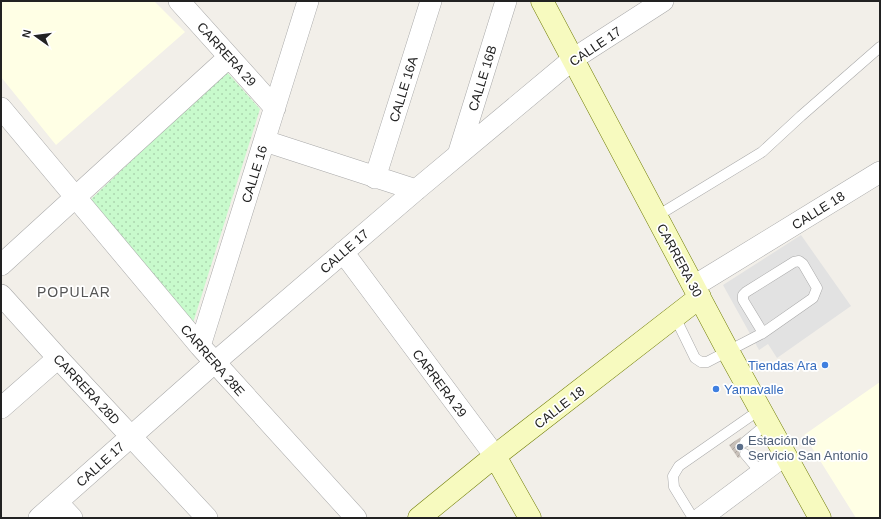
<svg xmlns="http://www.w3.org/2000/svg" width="881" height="519" font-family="Arial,sans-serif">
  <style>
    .education { fill: #ffffe5 }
    .park { fill: url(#park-dots) }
    .parking { fill: #e2e2e2 }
    .building { fill: url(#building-hatch) }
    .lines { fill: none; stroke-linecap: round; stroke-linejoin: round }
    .lane-casing { stroke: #a9a9a9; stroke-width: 11 }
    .street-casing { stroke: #a9a9a9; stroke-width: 22 }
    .secondary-casing { stroke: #707d05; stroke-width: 23 }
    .lane { stroke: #fff; stroke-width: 10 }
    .street { stroke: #fff; stroke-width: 21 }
    .secondary { stroke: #f7fabf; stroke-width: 22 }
    .shop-dot { fill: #3f7fe0; stroke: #fff; stroke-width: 1.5 }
    .service-dot { fill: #5c6f8a; stroke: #fff; stroke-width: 1.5 }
    .labels { text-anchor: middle; stroke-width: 3.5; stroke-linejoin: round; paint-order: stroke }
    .street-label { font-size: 13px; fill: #222; stroke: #fff }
    .shop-label { font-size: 13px; fill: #366cbe; stroke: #fff; text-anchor: end }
    .service-label { font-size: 13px; fill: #4e5e75; stroke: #fff; text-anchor: start }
    .neighbourhood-label { font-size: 14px; letter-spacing: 1px; fill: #555; stroke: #fff }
  </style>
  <defs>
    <pattern id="park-dots" width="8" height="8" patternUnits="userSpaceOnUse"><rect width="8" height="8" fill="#c8facc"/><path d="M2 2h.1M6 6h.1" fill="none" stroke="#acd6af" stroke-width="1.8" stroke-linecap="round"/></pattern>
    <pattern id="building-hatch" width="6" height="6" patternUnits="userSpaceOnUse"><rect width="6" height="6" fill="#c7bfb8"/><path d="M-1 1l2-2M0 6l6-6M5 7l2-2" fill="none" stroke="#aba49e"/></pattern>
  </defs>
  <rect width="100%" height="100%" fill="#f2efe9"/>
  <!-- education -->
  <path class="education" d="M1,1H154L185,32L56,145L1,77Z
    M880,382V518H856L804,435Z"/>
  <!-- park -->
  <path class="park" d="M226,71L260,109L193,323L88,202Z"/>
  <!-- parking -->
  <path class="parking" d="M801,235L851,306L777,358L768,344L759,350L723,285Z"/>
  <!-- building -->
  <path class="building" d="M741,437L739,443L743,448L739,451L740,457L738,458L729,445Z"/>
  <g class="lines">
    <!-- lane casing -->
    <g class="lane-casing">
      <path id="lane" d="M657,216L762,152L801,116L880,47
        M675,317L695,358L701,362H707L763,333L813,298L817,288L803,264L799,261L794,262L746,292L743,295V300L763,333
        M745,442L768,423
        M745,454L761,473
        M693,518L674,487L673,476L679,466L761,409"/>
    </g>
    <!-- street casing -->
    <g class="street-casing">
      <path id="street" d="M179,1L275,108
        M1,108L200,346L356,518
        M265,141L416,190
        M458,155L506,1
        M375,178L431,1
        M343,252L495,456
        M1,265L229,57
        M694,286L880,172
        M1,295L58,358L207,518
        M200,346L308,1
        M1,408L58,358
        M57,502L72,518
        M39,518L214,363L416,190L573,59L663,1
        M701,518L785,455"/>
    </g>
    <!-- secondary casing -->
    <g class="secondary-casing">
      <path id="secondary" d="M542,1L728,351L820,518
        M495,456L530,518
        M419,518L495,456L700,297"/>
    </g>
    <!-- lane -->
    <use href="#lane" class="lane"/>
    <!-- street -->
    <use href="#street" class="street"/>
    <!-- secondary -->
    <use href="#secondary" class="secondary"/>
  </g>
  <!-- markers -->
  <g class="shop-dot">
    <circle cx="825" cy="365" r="4"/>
    <circle cx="716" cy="389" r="4"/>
  </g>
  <circle class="service-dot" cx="740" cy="447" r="4"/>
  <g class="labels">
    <!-- street labels -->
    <g class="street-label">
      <text transform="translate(595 46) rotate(-34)" y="5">CALLE 17</text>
      <text transform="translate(227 54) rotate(48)" y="5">CARRERA 29</text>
      <text transform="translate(482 78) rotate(-73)" y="5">CALLE 16B</text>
      <text transform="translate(403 89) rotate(-73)" y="5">CALLE 16A</text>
      <text transform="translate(254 174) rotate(-73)" y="5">CALLE 16</text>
      <text transform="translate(818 210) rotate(-32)" y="5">CALLE 18</text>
      <text transform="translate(344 251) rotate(-41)" y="5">CALLE 17</text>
      <text transform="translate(680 260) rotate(62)" y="5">CARRERA 30</text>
      <text transform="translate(213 360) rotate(49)" y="5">CARRERA 28E</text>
      <text transform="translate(440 383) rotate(53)" y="5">CARRERA 29</text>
      <text transform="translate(87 389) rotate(47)" y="5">CARRERA 28D</text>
      <text transform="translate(559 407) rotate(-38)" y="5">CALLE 18</text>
      <text transform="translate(100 464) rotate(-42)" y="5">CALLE 17</text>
    </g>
    <!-- shop labels -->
    <g class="shop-label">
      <text x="817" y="370">Tiendas Ara</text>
      <text x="724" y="394" text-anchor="start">Yamavalle</text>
    </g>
    <!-- service labels -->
    <g class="service-label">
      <text x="748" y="445">Estación de<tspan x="748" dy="15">Servicio San Antonio</tspan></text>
    </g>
    <!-- neighbourhood labels -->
    <g class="neighbourhood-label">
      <text x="74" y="297">POPULAR</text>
    </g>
  </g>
  <!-- border -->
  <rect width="881" height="519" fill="none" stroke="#222222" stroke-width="4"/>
  <!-- north arrow -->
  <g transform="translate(36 36) rotate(284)" stroke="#ffffff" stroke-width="3" paint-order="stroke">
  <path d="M0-3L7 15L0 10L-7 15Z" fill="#222222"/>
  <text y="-6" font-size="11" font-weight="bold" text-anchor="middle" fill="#222222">N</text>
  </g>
</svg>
